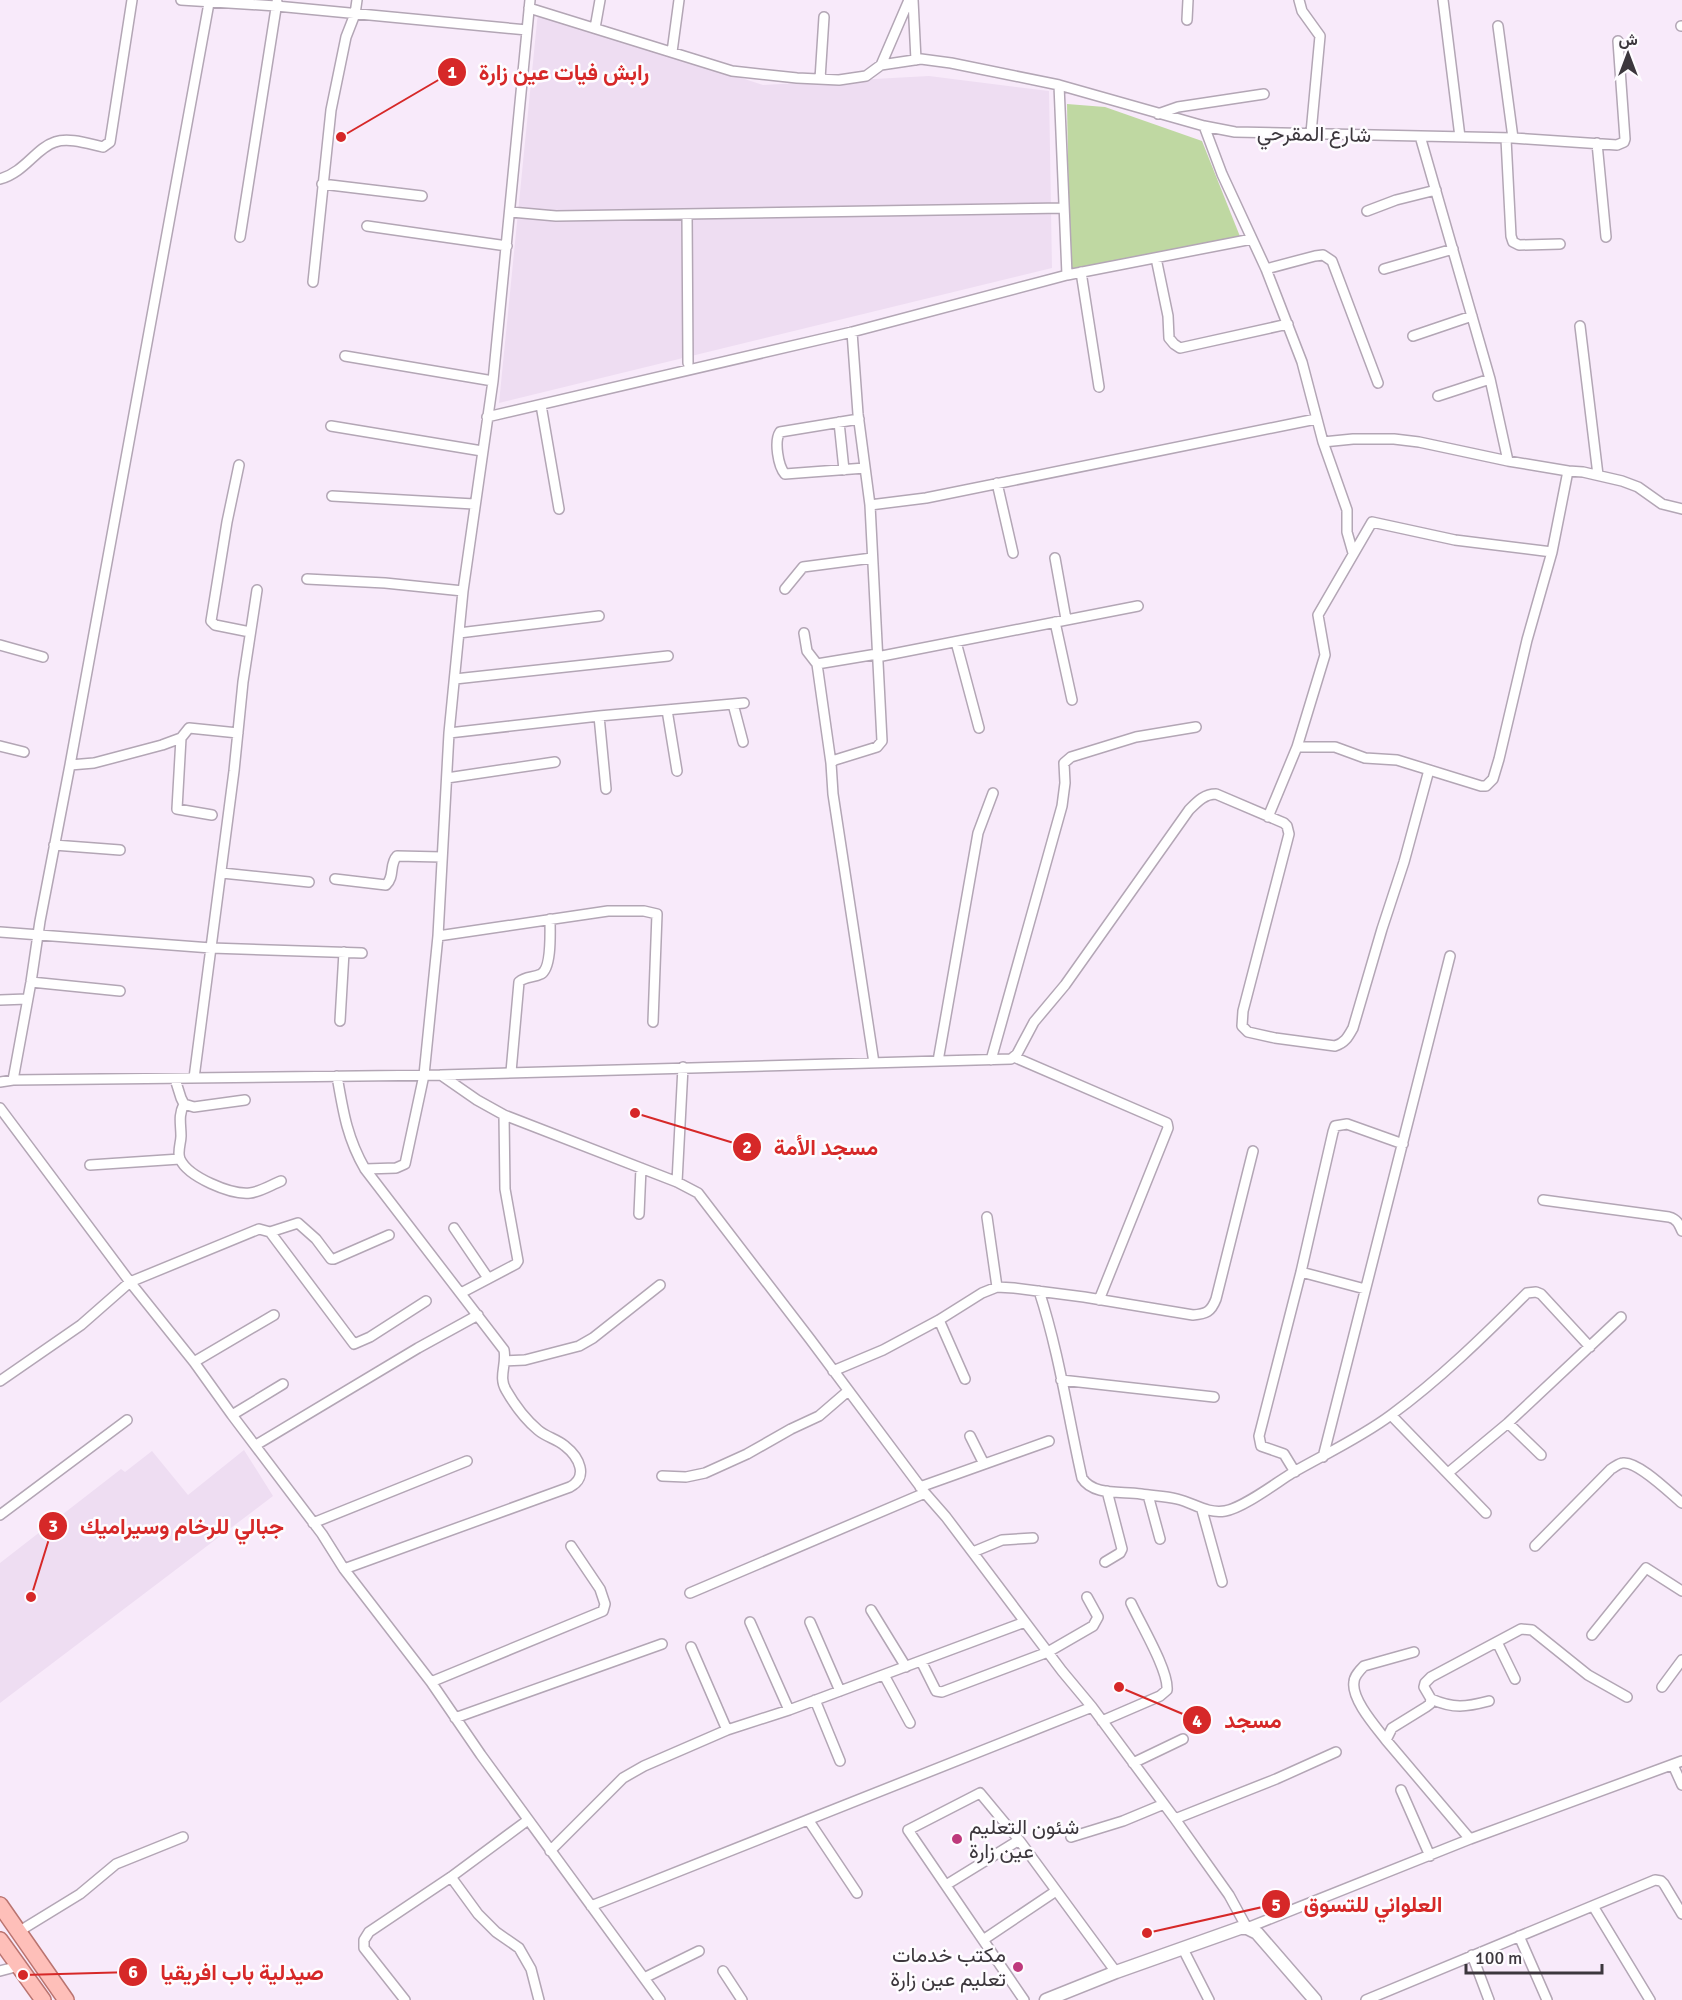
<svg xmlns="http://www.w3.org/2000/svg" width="1682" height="2000" font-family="Signika,Vazirmatn,sans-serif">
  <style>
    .built { fill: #eeddf2 }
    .green { fill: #bfd8a2 }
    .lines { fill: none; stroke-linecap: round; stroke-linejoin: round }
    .minor-casing { stroke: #b3a6b5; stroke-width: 12 }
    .tertiary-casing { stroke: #b3a6b5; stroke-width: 15 }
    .primary-casing { stroke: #ba7470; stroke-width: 18 }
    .minor { stroke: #fff; stroke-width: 9 }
    .tertiary { stroke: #fff; stroke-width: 12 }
    .primary { stroke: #febfb9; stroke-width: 15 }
    .poi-dot { fill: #be397c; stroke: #fefcff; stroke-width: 2 }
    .labels { text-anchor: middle; stroke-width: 5; stroke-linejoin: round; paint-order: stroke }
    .street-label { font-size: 21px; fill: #3c373d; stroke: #fefcff }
    .poi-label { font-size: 21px; fill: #3c373d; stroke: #fefcff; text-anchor: start }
    .leader { fill: none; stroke: #d62828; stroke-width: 2 }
    .callout-dot { fill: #d62828; stroke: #fefcff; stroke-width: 2 }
    .mark-label { font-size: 18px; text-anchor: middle; font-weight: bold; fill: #fff }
    .callout-label { font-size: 22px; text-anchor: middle; font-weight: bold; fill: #d62828; stroke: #fefcff; stroke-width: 5; stroke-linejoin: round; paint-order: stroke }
  </style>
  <rect width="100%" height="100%" fill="#f8eafa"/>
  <!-- built -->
  <path class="built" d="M538,12L763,85L929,76L1049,91L1052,268L499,403Z
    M244,1450L273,1496L0,1703V1563L121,1469L125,1472L152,1451L188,1495Z"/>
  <!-- green -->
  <path class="green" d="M1067,104L1105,107L1202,141L1241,239L1070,271Z"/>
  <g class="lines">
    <!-- minor casing -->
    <g class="minor-casing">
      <path id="minor" d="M181,0L276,6L527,30
        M913,0L916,60
        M1299,0L1302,11L1320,36L1311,133
        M1443,0L1460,137
        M529,8L732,71L797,78L839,80L866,76L881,65L921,59L951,63L1059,85L1204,126L1235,132L1513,138L1617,145L1624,142L1625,139L1618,41
        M1187,20L1188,0
        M1498,26L1513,138
        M1681,26H1682
        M595,28L600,0
        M672,52L679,0
        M881,65L909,0
        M820,79L824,17
        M1059,85L1067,275
        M1158,114L1178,107L1264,94
        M1204,126L1222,174L1266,269L1302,362L1323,442L1347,510V532L1353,553
        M1420,136L1490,379L1508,461
        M1506,139L1511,236L1513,242L1519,245L1560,244
        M1597,143L1606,237
        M0,179C25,172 36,148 55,142C69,137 89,144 103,147L110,142L132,0
        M322,184L422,196
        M1367,211L1396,200L1436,190
        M511,212L556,216L1064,208
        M687,214L688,363
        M367,226L507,246
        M240,237L277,2
        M1156,258L1168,316L1169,338L1174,344L1180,348L1288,324
        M1266,269L1315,256L1323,255L1332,261L1378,383
        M1384,269L1453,249
        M1081,272L1099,387
        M313,282L331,110L346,37L355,14L357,0
        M1580,326L1598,475
        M852,332L858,414L870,505L882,741L877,747L835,760L831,763L833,794L874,1063
        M1413,336L1472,316
        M345,356L493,381
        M1438,396L1490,379
        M541,405L559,509
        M487,417L852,332L1067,275L1252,239
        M859,419L780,432C774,441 778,466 785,474L865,468
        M839,422L844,470
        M331,426L482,451
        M1323,442L1353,439H1394L1419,442L1508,461L1568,471L1583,472L1622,481L1638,487L1662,504L1682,509
        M239,465L227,522L211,621L215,625L250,632
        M997,483L1013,553
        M332,496L474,504
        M870,505L926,498L1316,419
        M1055,558L1066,619
        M307,579L385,583L463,591
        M785,589L803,567L872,558
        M1055,622L1072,700
        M459,633L599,616
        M804,633L807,651L817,664
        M956,642L979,728
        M0,645L43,657
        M877,657L1138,606
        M455,679L668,656
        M733,704L743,742
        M667,710L677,771
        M599,716L606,789
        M449,733L599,716L744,703
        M181,738L177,809L212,815
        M0,746L24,752
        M1297,747L1325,655L1318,615L1372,522L1455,540L1552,552
        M831,763L817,664L877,654
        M70,765L94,763L162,745L181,738L189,728L238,733
        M447,778L555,762
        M1268,817L1297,747H1335L1365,758L1397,760L1481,786H1486L1493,779L1499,759L1527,640L1552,552L1568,471
        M54,845L120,850
        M222,873L309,882
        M335,879L386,885C395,877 389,864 397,856L442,857
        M0,932L211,948L362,953
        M438,936L608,911H644L657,914L653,1022
        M31,982L120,991
        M0,1000L27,999
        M340,1021L344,952
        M1014,1057L1167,1123L1168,1128L1164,1138L1099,1300
        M991,1060L1062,806L1065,783L1064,763L1071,757L1136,737L1196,727
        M938,1061L978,833L993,793
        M511,1072L519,982C526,976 533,978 541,974C552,968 550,931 550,919
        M441,1075L477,1100L504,1115L677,1182L698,1193L810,1339L925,1493L946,1517L1062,1671L1092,1707L1175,1819L1229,1895L1247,1928L1470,1839L1682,1761
        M337,1076C343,1111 347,1138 365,1169L504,1350C507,1364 498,1377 506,1390C514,1404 525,1419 538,1430C546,1437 557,1439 565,1446C579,1457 589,1477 570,1487L344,1569
        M194,1078L234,771L243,682L257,590
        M175,1079L181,1098L184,1104L194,1107L245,1100
        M13,1080L31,982L40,921L70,765L209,3
        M0,1082L13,1080L441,1075L1011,1059L1017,1054L1034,1022L1065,985L1189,810C1197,802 1204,794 1216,794L1284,823L1287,826L1289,834L1243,1011L1242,1026L1248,1032L1275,1038L1335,1046C1345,1043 1348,1037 1353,1028L1382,929L1404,862L1429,770
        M184,1104C178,1116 181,1124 181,1136C181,1143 177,1152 180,1159C188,1177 231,1195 250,1193C260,1192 271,1185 281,1181
        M0,1108L130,1282L194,1362L232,1415L322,1534L344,1569L431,1682L481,1755L660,2000
        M90,1165L180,1159
        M365,1169L396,1168L405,1164L424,1075L438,936L449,733L463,591L493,381L530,0
        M677,1182L683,1067
        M1543,1200L1669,1217C1677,1219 1679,1224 1682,1231
        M639,1214L641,1168
        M987,1217L997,1287
        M454,1228L488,1278
        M270,1232L298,1223L316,1239L331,1259H334L389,1235
        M1301,1272L1365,1289
        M1039,1291C1059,1352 1068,1416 1082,1478C1093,1496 1122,1491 1141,1494C1153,1496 1165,1496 1177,1499C1194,1503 1207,1514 1225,1511C1243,1508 1276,1483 1292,1473C1325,1454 1360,1438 1391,1415C1440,1379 1484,1336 1527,1293L1536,1292L1541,1294L1590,1347
        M461,1293L516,1264L518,1261L505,1189L504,1115
        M939,1320L965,1379
        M505,1361L525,1360L579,1346L593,1338L660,1285
        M194,1362L274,1315
        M833,1371L883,1350L939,1320L982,1293L997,1287L1014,1288L1084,1297L1193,1315C1206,1314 1211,1312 1216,1299L1253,1151
        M1061,1380L1214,1397
        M0,1381L81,1325L130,1282L259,1229L270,1232L354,1344L370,1337L426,1301
        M232,1415L283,1384
        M1391,1415L1486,1513
        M1508,1423L1541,1455
        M970,1436L984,1464
        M256,1445L418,1348L478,1315
        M1323,1457L1450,956
        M1295,1472L1284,1454L1261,1446L1259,1436L1301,1272L1333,1132L1335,1126L1347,1124L1403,1144
        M1448,1473L1508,1423L1621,1317
        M662,1476L686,1477L705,1473L747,1454L791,1429L819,1416L848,1391
        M920,1487L1049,1441
        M1148,1495L1160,1539
        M1202,1510L1222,1582
        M0,1515L127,1420
        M313,1523L467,1461
        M1535,1546L1611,1469C1615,1467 1619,1463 1623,1463C1638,1461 1670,1493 1682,1503
        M973,1552L1002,1540L1033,1538
        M1105,1562L1120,1553L1122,1549L1107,1491
        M690,1593L925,1493
        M871,1610L906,1667
        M750,1622L789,1710
        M810,1622L840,1691
        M1592,1635L1646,1568L1682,1591
        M1497,1642L1515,1679
        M691,1647L727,1730
        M921,1661L936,1691L942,1692L1048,1652L1093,1626L1098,1617L1087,1597
        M884,1675L910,1723
        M431,1682L603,1611L605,1604L600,1589L571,1546
        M1662,1687L1682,1660
        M1431,1699L1430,1704L1426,1707L1392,1728L1386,1740L1470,1839
        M815,1700L840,1761
        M1489,1701C1466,1707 1454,1709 1431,1699L1424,1687L1425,1683L1431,1677L1521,1629L1532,1630L1588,1675L1627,1697
        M455,1718L662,1644
        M1102,1721L1160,1696L1167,1690C1169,1671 1140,1623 1131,1603
        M1386,1740C1376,1727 1351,1699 1354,1682C1354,1676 1360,1670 1364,1666L1414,1652
        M1133,1763L1183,1739
        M1673,1765L1682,1785
        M1401,1790L1430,1856
        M1175,1819L1276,1779L1336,1752
        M809,1821L857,1893
        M1071,1837L1123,1821L1164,1804
        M550,1851L623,1778L644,1766L727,1730L789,1710L1025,1622
        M451,1877L478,1914L496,1932L519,1948L531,1969L539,2000
        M946,1885L1019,1840
        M591,1906L1092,1707
        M1593,1906L1650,2000
        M18,1932L80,1894L116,1864L183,1837
        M1519,1936L1547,2000
        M983,1940L1056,1891
        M1183,1949L1209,2000
        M1472,1955L1489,2000
        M0,1971L19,1966
        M723,1971L742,2000
        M644,1978L699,1951
        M405,2000L364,1948V1940L369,1932L451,1877L528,1820
        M1024,2000L908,1830L980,1793L1019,1840L1116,1972
        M1366,2000L1655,1880L1661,1881L1664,1884L1682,1914"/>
    </g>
    <!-- tertiary casing -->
    <g class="tertiary-casing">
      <path id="tertiary" d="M1046,2000L1116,1972L1240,1928H1247L1257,1933L1315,2000"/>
    </g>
    <!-- primary casing -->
    <g class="primary-casing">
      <path id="primary" d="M0,1905L66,2000
        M0,1940L43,2000"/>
    </g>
    <!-- minor -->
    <use href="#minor" class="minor"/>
    <!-- tertiary -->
    <use href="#tertiary" class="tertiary"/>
    <!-- primary -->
    <use href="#primary" class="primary"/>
  </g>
  <!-- markers -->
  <g class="poi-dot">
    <circle cx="957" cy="1839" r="6"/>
    <circle cx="1018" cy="1967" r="6"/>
  </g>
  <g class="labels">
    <!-- street labels -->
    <g class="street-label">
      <text transform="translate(1314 134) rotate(1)" y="7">شارع المقرحي</text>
    </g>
    <!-- poi labels -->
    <g class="poi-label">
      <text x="969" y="1834">شئون التعليم<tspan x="969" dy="24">عين زارة</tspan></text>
      <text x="1006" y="1962" text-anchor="end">مكتب خدمات<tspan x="1006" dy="24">تعليم عين زارة</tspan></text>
    </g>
  </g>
  <!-- callouts -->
  <path class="leader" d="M341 137L452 72M635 1113L747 1147M31 1597L53 1526M1119 1687L1197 1720M1147 1933L1276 1904M23 1975L133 1972"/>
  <g class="callout-dot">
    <circle cx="341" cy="137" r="6"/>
    <circle cx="635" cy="1113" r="6"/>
    <circle cx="31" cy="1597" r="6"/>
    <circle cx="1119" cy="1687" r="6"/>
    <circle cx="1147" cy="1933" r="6"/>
    <circle cx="23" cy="1975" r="6"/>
    <circle cx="452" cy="72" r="15"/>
    <circle cx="747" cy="1147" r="15"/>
    <circle cx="53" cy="1526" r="15"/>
    <circle cx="1197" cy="1720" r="15"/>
    <circle cx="1276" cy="1904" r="15"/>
    <circle cx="133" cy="1972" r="15"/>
  </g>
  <g class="mark-label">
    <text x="452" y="78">1</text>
    <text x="747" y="1153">2</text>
    <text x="53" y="1532">3</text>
    <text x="1197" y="1727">4</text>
    <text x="1276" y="1911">5</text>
    <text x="133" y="1978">6</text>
  </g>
  <g class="callout-label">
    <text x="564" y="80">رابش فيات عين زارة</text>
    <text x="826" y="1155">مسجد الأمة</text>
    <text x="182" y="1534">جبالي للرخام وسيراميك</text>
    <text x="1253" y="1728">مسجد</text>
    <text x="1373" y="1912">العلواني للتسوق</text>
    <text x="242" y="1980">صيدلية باب افريقيا</text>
  </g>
  <!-- north arrow -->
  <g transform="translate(1628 54)" stroke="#fefcff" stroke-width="4.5" paint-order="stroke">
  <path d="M0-4.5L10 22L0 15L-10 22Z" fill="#3c373d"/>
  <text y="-9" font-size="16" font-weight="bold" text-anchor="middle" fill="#3c373d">ش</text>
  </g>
  <!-- scale -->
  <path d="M1466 1964v9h136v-9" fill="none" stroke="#3c373d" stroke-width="3"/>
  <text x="1475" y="1964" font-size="18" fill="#3c373d" stroke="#fefcff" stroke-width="4.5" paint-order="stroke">100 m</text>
</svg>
